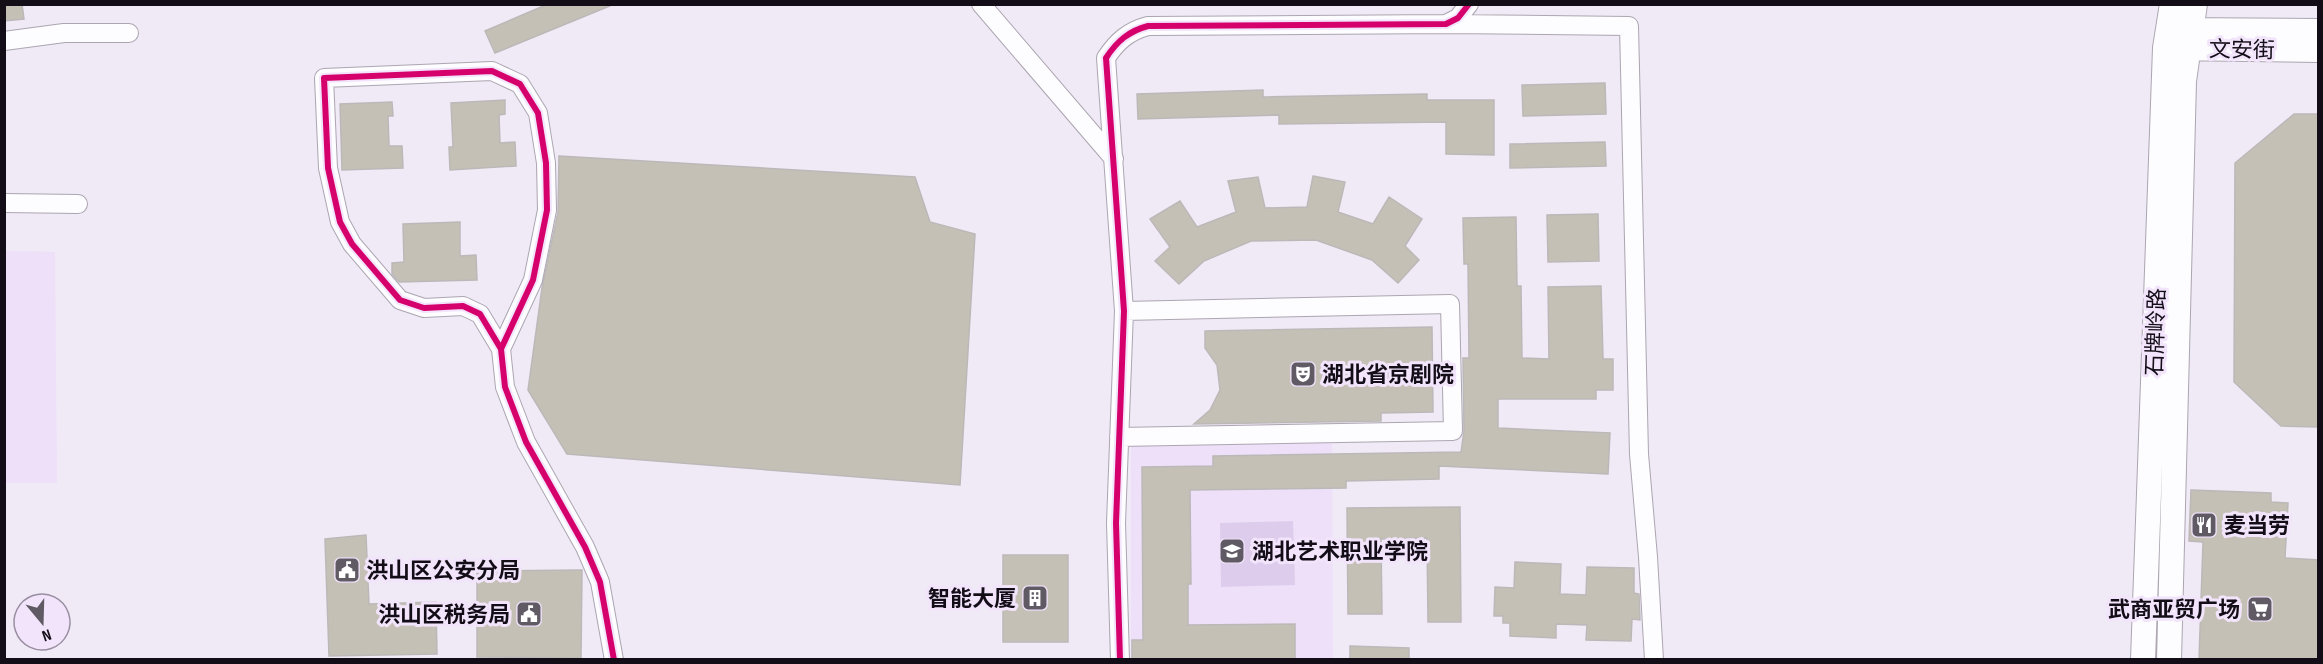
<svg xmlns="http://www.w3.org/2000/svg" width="2323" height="664" font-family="'Sofia Sans Condensed','Noto Sans SC',sans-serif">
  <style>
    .built { fill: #eee0f9 }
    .green { fill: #ddcceb }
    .building { fill: #c5c0b6; stroke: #bbb8b8; stroke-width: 1.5 }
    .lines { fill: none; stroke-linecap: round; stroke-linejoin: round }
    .street-casing { stroke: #aca6b1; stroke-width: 20 }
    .secondary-casing { stroke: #aca6b1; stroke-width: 26 }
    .street { stroke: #fdfcfe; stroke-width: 18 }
    .secondary { stroke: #fdfcfe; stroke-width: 24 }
    .cycleway-casing { stroke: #f1e4fb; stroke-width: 10 }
    .cycleway { stroke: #d6006c; stroke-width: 6 }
    .labels { text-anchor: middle; stroke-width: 6; stroke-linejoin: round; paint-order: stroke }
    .street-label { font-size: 22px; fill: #130d17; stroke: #f1e4fb }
    .poi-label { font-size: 22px; font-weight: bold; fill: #130d17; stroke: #f1e4fb; text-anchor: start }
  </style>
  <rect width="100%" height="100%" fill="#f0e9f6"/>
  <!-- built -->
  <path class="built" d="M5,251L55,252L57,483H5Z
    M1332,442L1333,659H1131V443Z"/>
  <!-- green -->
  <path class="green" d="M1293,521L1295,585L1221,587L1220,523Z"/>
  <!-- building -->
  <path class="building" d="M4,4H22L24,19L4,21Z
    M548,4L612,5L495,53L485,31Z
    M1605,83L1606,114L1523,116L1522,85Z
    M1263,90V97L1427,94V100H1494V155L1446,154V122L1279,124V115L1138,119L1137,94Z
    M505,100V114L499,115L500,143L515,142L516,166L450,170L449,147H453L451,103Z
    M392,102L393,116H388L389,146H402L403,168L342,170L340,104Z
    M2294,114H2319V427L2281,426L2234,382L2235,163Z
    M1605,142L1606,166L1510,168V144Z
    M559,156L915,177L930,222L975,234L960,485L567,454L528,390L542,288L558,212Z
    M1313,176L1345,182L1338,212L1373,224L1389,197L1422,219L1405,246L1419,260L1398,283L1372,260L1316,240L1251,241L1204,261L1179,284L1155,261L1170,247L1150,219L1180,201L1197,227L1236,212L1228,181L1258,177L1265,208L1307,207Z
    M1598,214L1599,261L1548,262L1547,215Z
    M1516,217L1517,286H1521L1522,358L1549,359L1548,287L1601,286L1603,359H1613V390H1596V399H1498V428L1610,433L1608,474L1439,466V479L1346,481V488L1190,490L1191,584H1188V625L1295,624V660H1132V640H1143L1142,467L1213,466V456L1461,452L1464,431L1463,358H1469L1468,264H1464L1463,218Z
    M460,222V256L476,255L477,280L399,282L392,274V263L404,262L403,224Z
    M1432,327L1433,412L1381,413V421L1194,424L1210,410L1220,390L1217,365L1205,348V331Z
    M2191,490L2271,493V502L2288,503L2285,558L2319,560V660H2199L2203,542L2189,541Z
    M1460,507L1461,622H1428L1427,538L1381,539L1382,614H1348L1347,508Z
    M366,535L369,604L436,602L437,654L329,656L325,539Z
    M1003,555H1068V642H1003Z
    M1515,562L1561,564L1560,594L1586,595L1587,567L1634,568V593L1639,594L1640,620L1632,619L1631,641L1586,640L1587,625L1556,624V638L1510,636V623H1503V616H1494L1495,587L1514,588Z
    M582,570L581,658L477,657V571Z
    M1350,646L1409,648V660H1350Z"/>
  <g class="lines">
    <!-- street casing -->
    <g class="street-casing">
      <path id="street" d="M981,4L1114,159
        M1446,24L1629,26L1639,454L1648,557L1654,660
        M4,41L64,33H129
        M4,203L78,204
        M501,349L533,280L547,210L546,163L538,113L520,84L492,71L324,78L328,168L340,222L352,244L400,300L424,308L463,306L480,314L501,349L505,387L526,442L585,547L600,582L614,660
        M1119,437L1453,431L1450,304L1124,311
        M1120,660L1116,523L1124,311L1106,58C1117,41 1129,31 1148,26L1446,24L1458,18L1469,4"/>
    </g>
    <!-- secondary casing -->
    <g class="secondary-casing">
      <path id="secondary" d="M2177,30L2318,31
        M2174,48L2318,50
        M2143,660L2165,48L2172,4
        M2169,660L2184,81L2195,4"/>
    </g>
    <!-- street -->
    <use href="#street" class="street"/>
    <!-- secondary -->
    <use href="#secondary" class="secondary"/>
    <!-- cycleway casing -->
    <g class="cycleway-casing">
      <path id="cycleway" d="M501,349L533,280L547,210L546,163L538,113L520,84L492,71L324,78L328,168L340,222L352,244L400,300L424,308L463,306L480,314L501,349L505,387L526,442L585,547L600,582L614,660
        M1120,660L1116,523L1124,311L1106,58C1117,41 1129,31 1148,26L1446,24L1458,18L1469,4"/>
    </g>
    <!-- cycleway -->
    <use href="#cycleway" class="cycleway"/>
  </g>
  <!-- icons -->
  <defs>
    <g id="theatre-square" transform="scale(1.35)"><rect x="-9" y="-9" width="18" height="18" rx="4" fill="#605a65" stroke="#f1e4fb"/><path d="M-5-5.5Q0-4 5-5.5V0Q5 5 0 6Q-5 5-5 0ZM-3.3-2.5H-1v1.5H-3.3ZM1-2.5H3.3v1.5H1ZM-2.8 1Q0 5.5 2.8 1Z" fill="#fff"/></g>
    <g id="restaurant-square" transform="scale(1.35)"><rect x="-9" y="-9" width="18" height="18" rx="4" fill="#605a65" stroke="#f1e4fb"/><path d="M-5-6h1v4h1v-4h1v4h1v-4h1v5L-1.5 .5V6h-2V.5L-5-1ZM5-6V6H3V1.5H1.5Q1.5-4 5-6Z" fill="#fff"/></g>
    <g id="university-square" transform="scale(1.35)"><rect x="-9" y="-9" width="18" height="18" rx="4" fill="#605a65" stroke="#f1e4fb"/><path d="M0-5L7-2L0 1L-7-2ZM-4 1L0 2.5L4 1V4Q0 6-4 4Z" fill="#fff"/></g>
    <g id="civic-square" transform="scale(1.35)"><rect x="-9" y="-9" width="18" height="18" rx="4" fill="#605a65" stroke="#f1e4fb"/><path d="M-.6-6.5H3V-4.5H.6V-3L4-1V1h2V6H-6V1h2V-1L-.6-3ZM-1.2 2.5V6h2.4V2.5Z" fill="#fff"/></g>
    <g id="building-square" transform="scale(1.35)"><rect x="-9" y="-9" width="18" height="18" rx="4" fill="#605a65" stroke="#f1e4fb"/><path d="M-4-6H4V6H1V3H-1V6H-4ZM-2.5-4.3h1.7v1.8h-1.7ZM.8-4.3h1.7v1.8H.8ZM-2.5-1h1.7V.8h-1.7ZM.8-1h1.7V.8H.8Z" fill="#fff"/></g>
    <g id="supermarket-square" transform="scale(1.35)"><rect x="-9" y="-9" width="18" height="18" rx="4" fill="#605a65" stroke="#f1e4fb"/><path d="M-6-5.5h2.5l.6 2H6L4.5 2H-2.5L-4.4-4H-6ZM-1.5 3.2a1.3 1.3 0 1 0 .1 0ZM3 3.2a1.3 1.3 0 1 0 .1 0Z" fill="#fff"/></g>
  </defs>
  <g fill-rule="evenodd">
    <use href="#theatre-square" x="1303" y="374"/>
    <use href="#restaurant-square" x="2204" y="525"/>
    <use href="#university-square" x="1232" y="551"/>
    <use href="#civic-square" x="347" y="570"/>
    <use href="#building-square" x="1035" y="598"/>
    <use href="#supermarket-square" x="2260" y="609"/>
    <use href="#civic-square" x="529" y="614"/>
  </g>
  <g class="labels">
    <!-- street labels -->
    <g class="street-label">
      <text transform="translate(2242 49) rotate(1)" y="8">文安街</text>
      <text transform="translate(2155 332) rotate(-88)" y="8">石牌岭路</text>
    </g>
    <!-- poi labels -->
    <g class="poi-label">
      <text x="1322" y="382">湖北省京剧院</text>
      <text x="2224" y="533">麦当劳</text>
      <text x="1252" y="559">湖北艺术职业学院</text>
      <text x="366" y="578">洪山区公安分局</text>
      <text x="1016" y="606" text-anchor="end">智能大厦</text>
      <text x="2240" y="617" text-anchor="end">武商亚贸广场</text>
      <text x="510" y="622" text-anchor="end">洪山区税务局</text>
    </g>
  </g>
  <!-- border -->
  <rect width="2323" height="664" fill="none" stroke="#130d17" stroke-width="12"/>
  <!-- north arrow -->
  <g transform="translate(42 622) rotate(161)"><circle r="28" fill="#f1e4fb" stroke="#988ea0" stroke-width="1.5"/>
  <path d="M0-4.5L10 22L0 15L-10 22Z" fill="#605a65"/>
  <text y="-9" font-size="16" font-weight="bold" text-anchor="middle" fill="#130d17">N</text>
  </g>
</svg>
